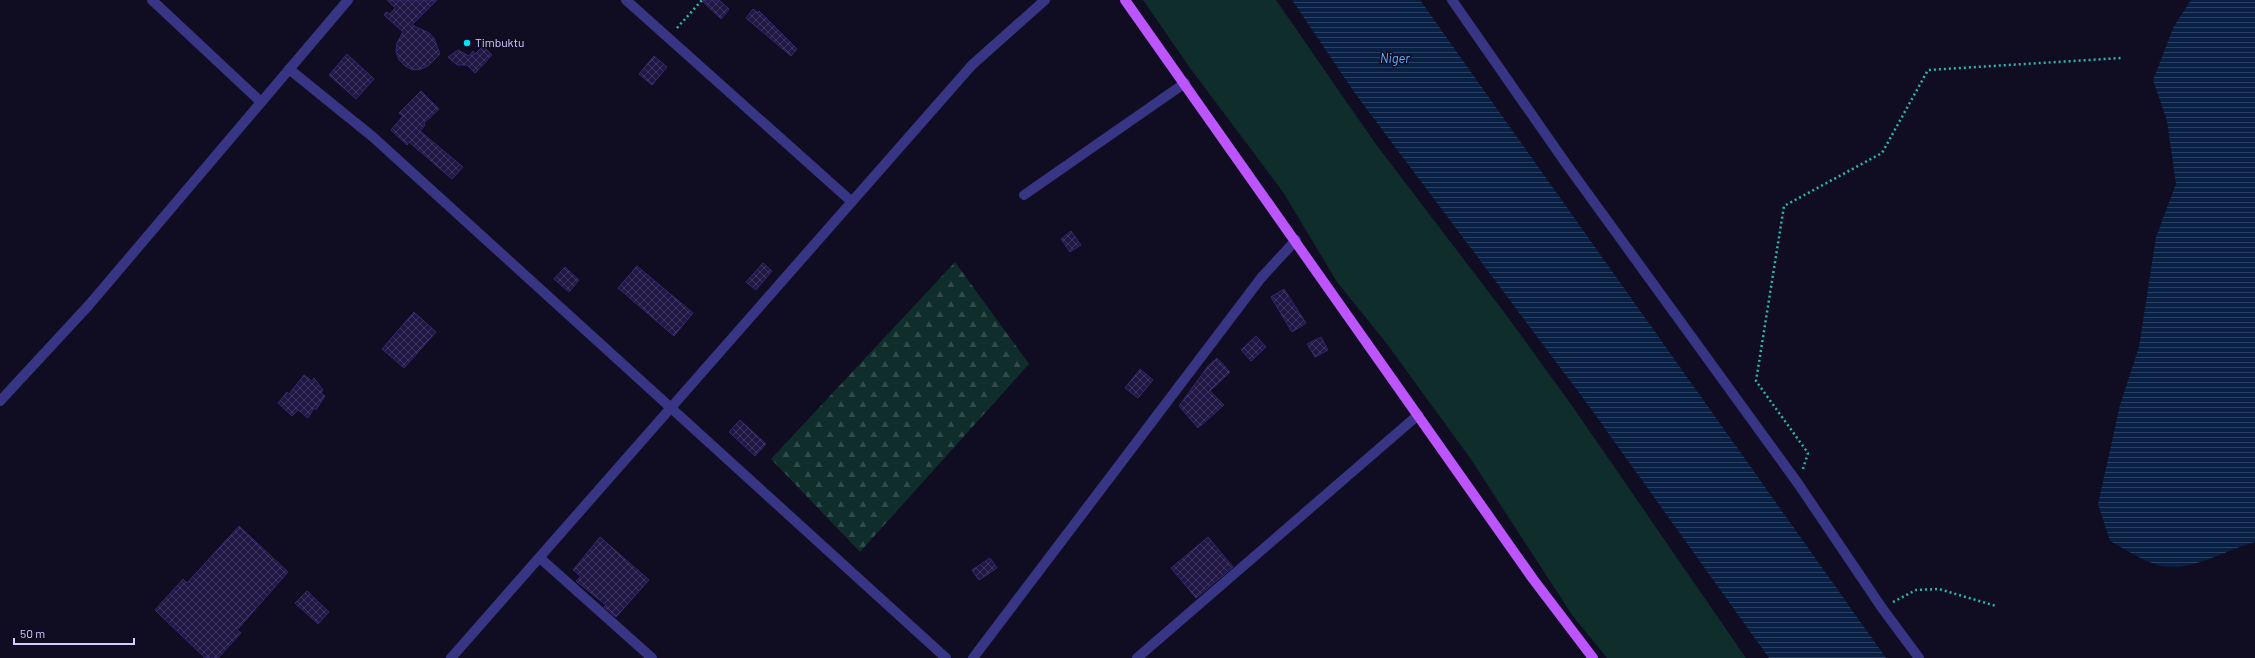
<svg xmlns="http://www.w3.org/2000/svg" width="2255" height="658" font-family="Barlow,sans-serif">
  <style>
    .forest { fill: url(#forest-firs) }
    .garden { fill: #0f2d2b }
    .water { fill: url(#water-rules) }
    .building { fill: url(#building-cross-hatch); stroke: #362871 }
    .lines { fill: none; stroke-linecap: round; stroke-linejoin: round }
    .path { stroke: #28b9af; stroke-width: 2.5; stroke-dasharray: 2 3; stroke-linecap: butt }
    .minor { stroke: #373584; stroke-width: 10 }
    .major { stroke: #bd55ff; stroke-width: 10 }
    .poi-dot { fill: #00e2f9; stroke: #100c22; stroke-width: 1.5 }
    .labels { text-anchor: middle; stroke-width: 3; stroke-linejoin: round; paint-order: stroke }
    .poi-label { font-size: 12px; fill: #d3ceff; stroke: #100c22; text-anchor: start }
    .water-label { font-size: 13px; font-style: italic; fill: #5cb5ff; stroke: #100c22 }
  </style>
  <defs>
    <pattern id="forest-firs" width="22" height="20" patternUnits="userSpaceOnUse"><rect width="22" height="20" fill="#0f2d2b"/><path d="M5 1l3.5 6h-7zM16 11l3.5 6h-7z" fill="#314a4b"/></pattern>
    <pattern id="water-rules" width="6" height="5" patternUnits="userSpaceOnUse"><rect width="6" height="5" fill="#092045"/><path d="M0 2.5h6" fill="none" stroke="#2c3f61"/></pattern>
    <pattern id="building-cross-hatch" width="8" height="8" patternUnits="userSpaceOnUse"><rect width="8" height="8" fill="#201744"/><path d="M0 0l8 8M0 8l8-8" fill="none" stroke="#403860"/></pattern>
  </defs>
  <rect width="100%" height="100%" fill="#100c22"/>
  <!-- forest -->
  <path class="forest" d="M955,262L1029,364L860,552L771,459Z"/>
  <!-- garden -->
  <path class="garden" d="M1143,0H1276L1375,143L1507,316L1575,410L1746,658H1607L1572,615L1470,458L1387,344L1337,282L1283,192L1190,68Z"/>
  <!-- water -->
  <path class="water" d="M1292,0H1420L1886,658H1769L1586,402L1354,92Z
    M2191,0H2255V542C2224,550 2190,574 2157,565C2141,560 2125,549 2110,541L2098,504L2120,405L2139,347L2156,237L2176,184L2167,121L2153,80L2174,26Z"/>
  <!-- building -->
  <path class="building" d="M387,0H437L412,25L429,33L434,38L440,54L428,66L421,69L413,70L405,66L399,60L396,52L397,43L403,32L384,15L386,12L390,14L395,8Z
    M701,0H719L729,9L721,19Z
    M753,9L758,13L759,11L797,49L791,56L746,18Z
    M483,46L492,55L475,73L467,65H457L448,57L458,50L469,56L473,51L475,54Z
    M347,54L374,79L356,99L329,75Z
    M654,56L667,67L652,85L639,74Z
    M421,91L439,109L424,123L425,125L420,131L463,167L452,179L409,142L407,145L391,130L403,116L399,113Z
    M1071,231L1081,245L1070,252L1061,239Z
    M763,263L772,271L756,290L746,282Z
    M637,266L693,313L674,336L618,288Z
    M565,267L579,280L569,292L554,279Z
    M1284,289L1306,323L1292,332L1271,297Z
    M414,312L436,332L404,368L382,349Z
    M1256,336L1266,347L1251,361L1241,350Z
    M1321,337L1328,350L1315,357L1307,344Z
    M1217,358L1230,372L1210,391L1224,405L1198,428L1179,406L1208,366Z
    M1140,369L1153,380L1138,398L1125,388Z
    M304,375L312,381L314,378L323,390L321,393L325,396L316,410L314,408L308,418L298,410L292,416L278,403L287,392L289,394Z
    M740,420L766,444L755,456L729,432Z
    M239,526L288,572L237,630L241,633L218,658H205L155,610L183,579L187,583Z
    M600,537L649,580L616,617L604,607L606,605L576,581L581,576L573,570Z
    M1208,537L1233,567L1196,598L1171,568Z
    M990,558L997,568L979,580L972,570Z
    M307,591L329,612L318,624L295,603Z"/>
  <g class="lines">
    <!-- path -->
    <path class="path" d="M677,28L702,0
      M1803,469L1808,453L1756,381L1784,206L1882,153L1928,70L2121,58
      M1893,602L1916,590L1939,589L1996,606"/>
    <!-- minor -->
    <path class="minor" d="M152,0L261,102
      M626,0L852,202
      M1452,0L1567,165L1799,485L1882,608L1919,658
      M289,69L373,137L946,658
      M1024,195L1185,83
      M0,401L89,305L348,0
      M540,558L652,658
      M451,658L972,65L1045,0
      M973,658L1261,278L1296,240
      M1137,658L1418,415"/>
    <!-- major -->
    <path class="major" d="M1125,0L1533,579L1593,658"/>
  </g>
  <!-- markers -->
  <circle class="poi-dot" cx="467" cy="43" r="4"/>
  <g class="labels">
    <!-- poi labels -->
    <g class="poi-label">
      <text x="475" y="47">Timbuktu</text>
    </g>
    <!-- water labels -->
    <g class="water-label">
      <text x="1395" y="63">Niger</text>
    </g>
  </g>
  <!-- scale -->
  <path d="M14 638v6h120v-6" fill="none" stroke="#d3ceff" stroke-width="2"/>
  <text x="20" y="638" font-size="12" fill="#d3ceff" stroke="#100c22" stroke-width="3" paint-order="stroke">50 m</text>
</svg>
